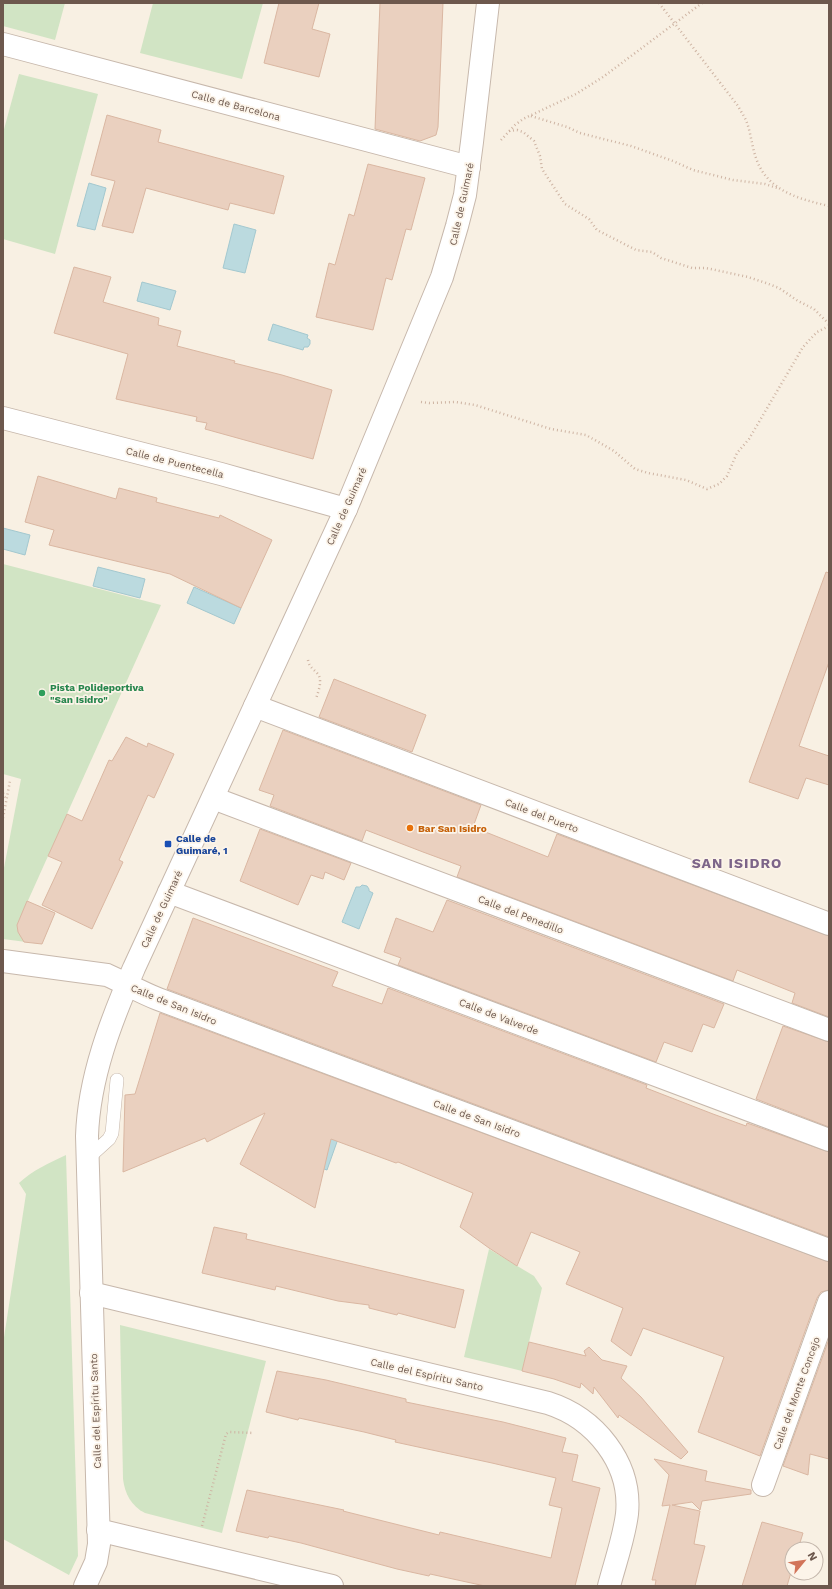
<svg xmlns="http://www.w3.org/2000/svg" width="832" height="1589" font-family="'Work Sans',sans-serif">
<rect width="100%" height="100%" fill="#f8f0e3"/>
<g fill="#d1e4c4">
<polygon points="3,3 65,3 55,40 3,26"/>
<polygon points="153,3 263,3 242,79 140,53"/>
<polygon points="19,74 98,94 55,254 3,239 3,133"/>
<polygon points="3,564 161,605 17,925 18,932 26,942 3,939 3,873 21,779 3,774"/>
<path d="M66,1155L78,1556L69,1575L3,1539V1344L26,1194L19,1183C33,1170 49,1163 66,1155Z"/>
<polygon points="489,1249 534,1276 542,1288 522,1371 464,1357"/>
<path d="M120,1325L266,1361L222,1533L145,1513C131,1506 125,1494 123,1479Z"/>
</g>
<g fill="#bbdadf" stroke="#a3c8cf">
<polygon points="89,183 106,188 95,230 77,226"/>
<polygon points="234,224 256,230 245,273 223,268"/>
<polygon points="142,282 176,291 170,310 137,301"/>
<polygon points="273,324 308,335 307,338 310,340 310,344 308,347 304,347 303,350 268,340"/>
<polygon points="3,528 30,535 25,555 3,549"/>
<polygon points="98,567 145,579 140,598 93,586"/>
<polygon points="194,587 241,608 234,624 187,603"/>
<polygon points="362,885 367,886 369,889 369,891 373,893 359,929 342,922 356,887 360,887"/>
<polygon points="322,1129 339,1136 327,1170 309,1164"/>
</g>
<g fill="#ead0bf" stroke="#dab7a2">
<polygon points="279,3 319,3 312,29 330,34 319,77 264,63"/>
<polygon points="380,3 443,3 438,127 436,135 420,141 375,129"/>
<polygon points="107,115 161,130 158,142 284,176 274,214 230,203 228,210 146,188 133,233 102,226 115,181 91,175"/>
<polygon points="368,164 425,178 411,230 406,229 392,280 386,278 373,330 316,317 329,263 335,265 349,214 354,216"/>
<polygon points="74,267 111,277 103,302 159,318 158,325 181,331 177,346 235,361 234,363 282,375 332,390 313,459 205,429 207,423 196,421 197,417 116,399 128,354 54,333"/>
<polygon points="38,476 116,499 119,488 157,498 156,502 219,518 220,515 272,540 241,608 170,574 49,545 54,530 25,522"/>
<polygon points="826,572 829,573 829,662 799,746 829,756 829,785 806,778 798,799 749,782"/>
<polygon points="334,679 426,715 412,752 319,717"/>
<polygon points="283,730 481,805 473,827 548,857 557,834 829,936 829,1017 792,1003 795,993 770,983 737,970 733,981 457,877 461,866 423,852 366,830 362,841 270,806 274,795 259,790"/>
<polygon points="126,737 147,747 148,743 174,754 154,798 148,795 119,860 123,862 92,929 42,905 62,862 48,856 67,814 82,821 109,760 112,761"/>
<polygon points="260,829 351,863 344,880 325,872 323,879 311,875 298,905 240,881"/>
<polygon points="447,900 724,1004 714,1028 703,1024 692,1052 664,1042 656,1062 398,965 401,958 384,952 396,918 433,932"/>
<polygon points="27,901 55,913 42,944 24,942 18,932 17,925"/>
<polygon points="193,918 338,972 332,986 382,1004 388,988 647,1085 646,1088 713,1114 746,1126 747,1123 829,1152 829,1237 167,989"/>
<polygon points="160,1013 829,1262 829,1290 821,1292 817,1298 760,1456 698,1432 724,1357 643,1328 631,1356 611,1341 623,1308 566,1284 580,1252 531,1232 517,1266 489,1248 460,1227 473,1193 398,1162 396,1163 331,1139 315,1208 240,1164 265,1113 207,1142 205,1138 123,1172 125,1095 135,1094"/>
<polygon points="783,1026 829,1042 829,1127 756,1099"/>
<polygon points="214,1227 247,1234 246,1239 464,1290 455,1328 398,1313 397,1315 369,1308 369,1305 338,1301 276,1286 275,1290 202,1273"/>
<polygon points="829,1339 829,1459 810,1454 808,1475 783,1466"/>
<polygon points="529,1342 586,1356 584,1351 589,1347 602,1360 627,1366 621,1378 641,1397 688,1452 681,1459 619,1415 618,1418 594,1387 593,1394 581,1383 580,1388 554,1379 522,1371"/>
<polygon points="277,1371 326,1380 406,1399 406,1402 503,1422 566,1438 562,1452 578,1455 572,1481 600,1488 575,1586 485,1586 430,1574 429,1576 397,1569 301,1543 269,1536 268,1538 236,1531 247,1490 344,1510 343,1511 439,1535 440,1532 551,1558 562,1508 549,1505 556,1478 492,1463 395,1442 396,1440 364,1432 299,1418 298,1420 266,1412"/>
<polygon points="654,1459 707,1471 705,1481 751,1490 751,1494 702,1501 700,1510 692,1502 672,1505 700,1511 694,1544 705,1546 695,1586 655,1586 656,1580 652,1580 670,1505 662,1506 669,1475"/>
<polygon points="762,1522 803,1533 798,1549 792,1549 792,1569 787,1586 742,1586"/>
</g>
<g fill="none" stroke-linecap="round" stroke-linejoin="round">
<defs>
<polyline id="lane" points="88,1158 109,1139 112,1133 117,1080"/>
<g id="street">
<polyline points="3,44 469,167"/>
<polyline points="3,418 221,474 346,509"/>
<polyline points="255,706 829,924"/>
<polyline points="213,798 829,1030"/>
<polyline points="169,892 829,1140"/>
<path d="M3,961L107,975C125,983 140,992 158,999L829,1250"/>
<path d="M91,1293L548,1403C595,1418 632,1463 627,1514C624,1538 615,1563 609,1586"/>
<polyline points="763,1485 829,1302"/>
<polyline points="98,1530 332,1586"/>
<path d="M85,1586L96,1562L99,1544L87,1136C89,1077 111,1021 134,968L346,509L442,277L457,226L465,195L472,142L488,3"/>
</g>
</defs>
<use href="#lane" stroke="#c7b8ac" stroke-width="14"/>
<use href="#street" stroke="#c7b8ac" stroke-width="24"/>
<g stroke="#ceb4a3" stroke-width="2.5" stroke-dasharray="1 3" stroke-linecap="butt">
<path d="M659,3L738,106C741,112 745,117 747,123C751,134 752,147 756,158C767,191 799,199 829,206"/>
<polyline points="531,116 567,127 580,133 631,146 673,161 693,170 733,180 765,184 777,188"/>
<polyline points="509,131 517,130 523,132 534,141 540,156 542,169 565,204 589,219 597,230 636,250 652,252 661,258 692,268 706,268 748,277 766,283 779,288 798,301 814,309 829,324"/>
<polyline points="501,140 515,125 523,119 576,94 603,77 702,3"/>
<polyline points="421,402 429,403 456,402 475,405 551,429 586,435 614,451 635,469 648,473 686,480 707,489 719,484 727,476 737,453 749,439 803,347 817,332 829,326"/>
<path d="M308,660C309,668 316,670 319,676C322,683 318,692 316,699"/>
<polyline points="3,793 6,800"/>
<polyline points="3,818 10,781"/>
<polyline points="202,1526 226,1434 229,1432 254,1433"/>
</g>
<use href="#lane" stroke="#fff" stroke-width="13"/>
<use href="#street" stroke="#fff" stroke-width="22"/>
</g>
<circle fill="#2e9e5b" stroke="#fcf4e9" stroke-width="1.5" cx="42" cy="693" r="4"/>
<circle fill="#e8710a" stroke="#fcf4e9" stroke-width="1.5" cx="410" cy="828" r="4"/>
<rect fill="#1a4fb4" stroke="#fcf4e9" stroke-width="1.5" x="164" y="840" width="8" height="8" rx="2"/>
<g text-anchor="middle" stroke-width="3.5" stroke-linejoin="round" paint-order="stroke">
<g font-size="10" fill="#6d584d" stroke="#fcf4e9">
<text transform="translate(236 105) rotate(15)" y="4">Calle de Barcelona</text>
<text transform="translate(461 204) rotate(-78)" y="4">Calle de Guimaré</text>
<text transform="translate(175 462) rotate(14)" y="4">Calle de Puentecella</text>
<text transform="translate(346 506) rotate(-66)" y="4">Calle de Guimaré</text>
<text transform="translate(542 815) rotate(21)" y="4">Calle del Puerto</text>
<text transform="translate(161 909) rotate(-65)" y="4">Calle de Guimaré</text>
<text transform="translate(521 914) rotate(21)" y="4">Calle del Penedillo</text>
<text transform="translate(174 1004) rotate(22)" y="4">Calle de San Isidro</text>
<text transform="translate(499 1016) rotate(21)" y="4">Calle de Valverde</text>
<text transform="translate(477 1118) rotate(20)" y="4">Calle de San Isidro</text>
<text transform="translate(427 1374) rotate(13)" y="4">Calle del Espíritu Santo</text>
<text transform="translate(796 1393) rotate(-70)" y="4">Calle del Monte Concejo</text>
<text transform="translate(95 1411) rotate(-92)" y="4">Calle del Espíritu Santo</text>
</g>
<g font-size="10" font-weight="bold" fill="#27864d" stroke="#fcf4e9" text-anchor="start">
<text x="50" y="691">Pista Polideportiva<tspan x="50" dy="12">"San Isidro"</tspan></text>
</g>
<g font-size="10" font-weight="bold" fill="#c56008" stroke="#fcf4e9" text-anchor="start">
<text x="418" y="832">Bar San Isidro</text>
</g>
<g font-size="10" font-weight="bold" fill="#164399" stroke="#fcf4e9" text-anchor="start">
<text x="176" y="842">Calle de<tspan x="176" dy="12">Guimaré, 1</tspan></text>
</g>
<g font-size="14" font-weight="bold" letter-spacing="1" fill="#7d6589" stroke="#fcf4e9">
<text x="737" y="868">SAN ISIDRO</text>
</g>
</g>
<rect width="832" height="1589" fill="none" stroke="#6d584d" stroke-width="8"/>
<g transform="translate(804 1561) rotate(61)"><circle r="19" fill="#fcf4e9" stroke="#c3b6ab"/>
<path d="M0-3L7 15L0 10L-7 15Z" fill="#d27459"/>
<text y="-6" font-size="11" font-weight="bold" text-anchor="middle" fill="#6d584d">N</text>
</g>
</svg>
